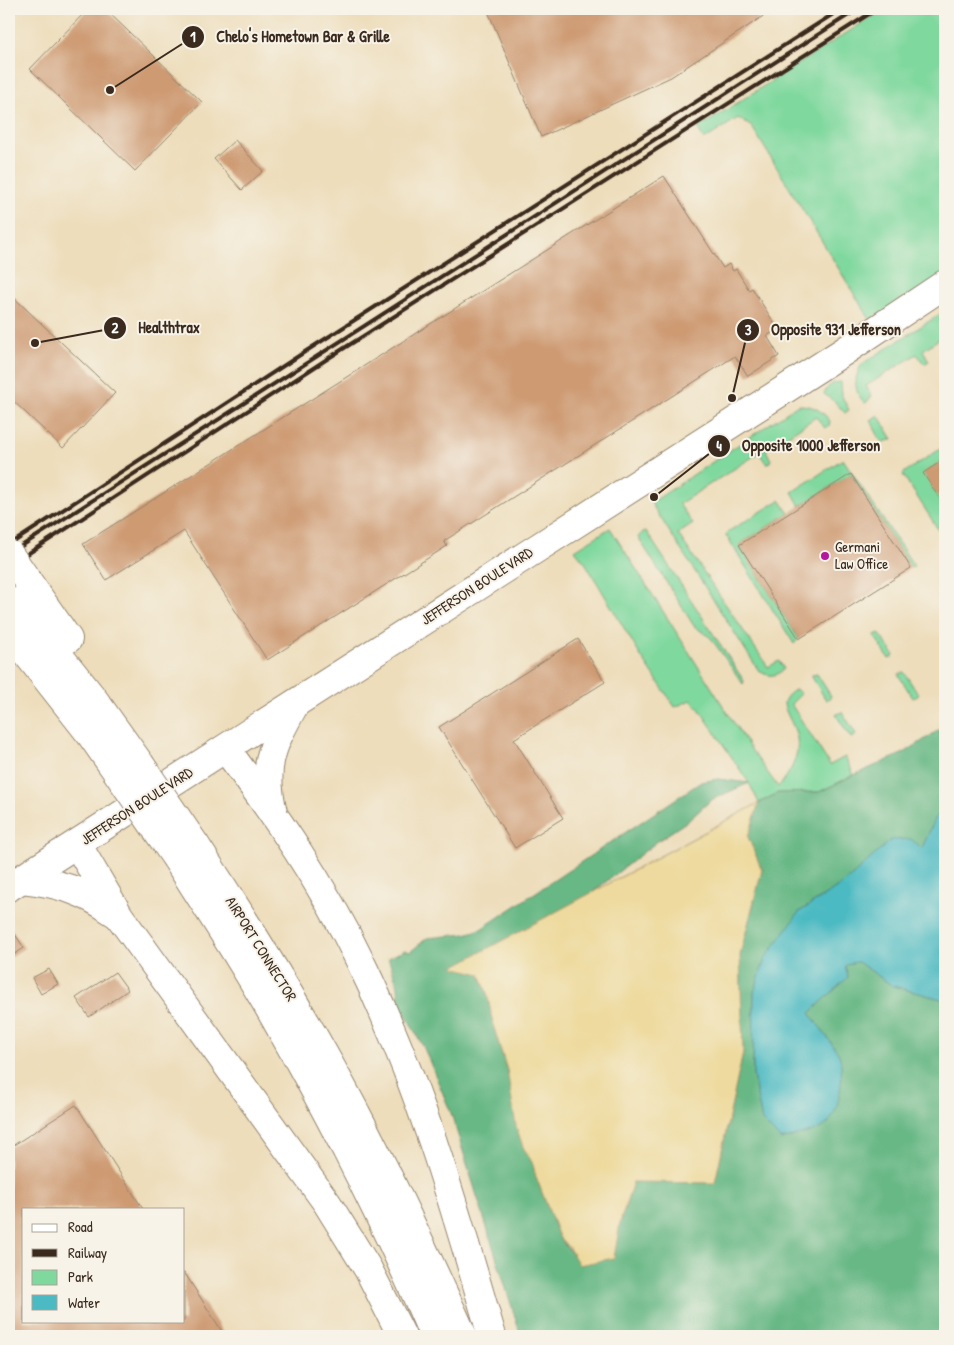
<svg xmlns="http://www.w3.org/2000/svg" width="954" height="1345" font-family="'Patrick Hand',sans-serif">
<rect width="100%" height="100%" fill="#f7f3e8"/>
<filter id="ink" filterUnits="userSpaceOnUse"><feTurbulence type="fractalNoise" baseFrequency=".02" numOctaves="2"/><feDisplacementMap in="SourceGraphic" scale="10" xChannelSelector="R" yChannelSelector="G"/><feConvolveMatrix kernelMatrix="1 2 1 2 8 2 1 2 1" color-interpolation-filters="sRGB"/></filter>
<filter id="wash" filterUnits="userSpaceOnUse"><feTurbulence type="fractalNoise" baseFrequency=".0096" numOctaves="4" result="noise"/><feDisplacementMap in="SourceGraphic" scale="20" xChannelSelector="R" yChannelSelector="G"/><feGaussianBlur stdDeviation="1.12" result="paint"/><feColorMatrix in="noise" values="0 0 0 0 0 0 0 0 0 0 0 0 0 0 0 0 0 1.4 0 .05"/><feComposite in="paint" operator="in"/></filter>
<g filter="url(#wash)">
<rect width="100%" height="100%" fill="#edddbb"/>
<g fill="#7fd89e" stroke="#5d815e">
<polygon points="884,9 945,9 945,283 875,328 752,127 738,118 704,140 698,128"/>
<path d="M945,311V335L923,350L929,361L924,364L917,354L866,386L872,396L866,403L864,402C853,391 854,377 862,364Z"/>
<path d="M841,382L842,396L849,410L845,413L833,400L824,394C826,387 833,382 841,382Z"/>
<path d="M798,405C812,405 821,409 830,421L829,426L825,428L816,417L766,450L771,460L769,463H766L759,453L679,504L693,524L678,534L768,667L779,661L784,669C775,677 769,677 759,671L651,503Z"/>
<polygon points="878,415 893,439 884,442 880,440 871,420"/>
<polygon points="945,446 945,459 924,473 945,507 945,540 903,475 905,472"/>
<polygon points="843,459 914,566 911,568 851,474 800,506 792,492"/>
<polygon points="780,500 789,513 739,545 799,639 794,644 726,535 729,531"/>
<path d="M610,528L750,748L778,787C793,771 804,747 793,726C790,719 785,711 784,704C784,697 792,692 796,689L801,694L791,704L830,765L845,757L854,775L819,792L778,793L759,803L749,783L700,710L691,700L675,707L640,655L586,564L575,550Z"/>
<polygon points="646,531 744,681 743,684 711,638 694,626 638,537 643,532"/>
<polygon points="879,633 894,655 893,657 889,659 875,637 875,635"/>
<polygon points="904,672 918,694 918,696 913,698 899,676 899,674"/>
<polygon points="817,674 831,696 830,698 826,700 812,677 812,675"/>
<polygon points="842,712 856,734 855,736 851,738 836,715 837,714"/>
</g>
<polygon fill="#67b885" stroke="#517152" points="945,726 945,809 936,817 922,848 891,841 843,884 799,912 754,992 753,1075 762,1121 841,1080 839,1056 810,1013 848,977 845,966 850,963 858,962 893,986 945,1000 945,1336 521,1336 451,1113 424,1048 399,1003 398,986 388,958 405,950 410,952 427,938 466,934 481,929 701,782 718,779 749,783 711,800 689,820 659,840 589,895 454,967 480,974 487,993 494,1028 507,1070 523,1147 533,1164 535,1174 559,1237 570,1252 613,1258 620,1223 633,1182 715,1183 743,1052 740,955 762,870 748,837 759,803 778,793 819,792 854,775 904,753"/>
<polygon fill="#eeda9e" stroke="#94825e" points="759,803 748,837 762,870 740,955 743,1052 715,1183 633,1182 620,1223 614,1258 579,1265 569,1248 559,1237 535,1174 533,1164 523,1147 516,1126 507,1070 494,1028 487,993 480,974 453,967"/>
<path fill="#4bbac2" stroke="#437270" d="M945,809V1000L893,986L858,962L850,963L845,966L848,977L810,1013C817,1024 834,1045 839,1055C845,1072 840,1113 826,1125C819,1131 791,1137 781,1140L762,1121L753,1075L754,992L765,959L799,912L843,884L891,840L911,839L922,848L936,817Z"/>
<g id="blocks">
<g fill="#cd9a72">
<polygon points="88,9 105,9 202,102 135,171 30,69"/>
<polygon points="487,9 774,9 671,77 541,137"/>
<polygon points="235,140 263,171 242,190 214,159"/>
<polygon points="664,176 723,268 729,264 733,271 736,269 749,290 752,288 778,329 767,336 779,356 748,376 735,356 444,541 447,546 267,660 184,531 106,580 83,544"/>
<polygon points="9,293 115,393 63,448 9,397"/>
<polygon points="945,459 945,507 923,473"/>
<polygon points="851,474 911,568 799,639 739,545"/>
<polygon points="578,639 605,682 514,739 563,818 515,848 439,727"/>
<polygon points="9,925 24,948 9,958"/>
<polygon points="49,969 58,984 41,994 32,978"/>
<polygon points="115,972 128,990 89,1017 76,998"/>
<polygon points="76,1105 143,1209 24,1209 24,1321 184,1321 184,1272 225,1336 9,1336 9,1148"/>
</g>
</g>
</g>
<g filter="url(#ink)">
<use href="#blocks" fill-opacity="0" stroke="#94846c" stroke-width="1"/>
<g fill="none" stroke-linecap="round" stroke-linejoin="round">
<defs>
<polyline id="major" points="9,887 843,352 945,284"/>
<g id="highway">
<polyline points="27,580 68,639"/>
<polyline points="9,593 92,697 140,764"/>
<polyline points="9,631 91,735 119,775"/>
<path d="M226,749C275,815 323,884 359,959C418,1079 455,1208 492,1336"/>
<path d="M273,812C261,765 273,744 295,704"/>
<polyline points="77,844 120,917 327,1203 368,1269 402,1336"/>
<path d="M196,846C248,925 297,1004 342,1087C386,1168 425,1252 463,1336"/>
<path d="M176,858C210,912 246,966 277,1022C335,1124 388,1228 434,1336"/>
<path d="M22,879C59,883 85,891 115,913"/>
</g>
</defs>
<use href="#major" stroke="#94846c" stroke-width="30"/>
<use href="#highway" stroke="#94846c" stroke-width="30"/>
<use href="#major" stroke="#fff" stroke-width="28"/>
<use href="#highway" stroke="#fff" stroke-width="28"/>
<g stroke="#3b2a1e" stroke-width="4">
<polyline points="9,545 300,355 841,9"/>
<polyline points="9,554 858,9"/>
<polyline points="9,566 324,361 877,9"/>
</g>
<defs>
<g id="highway-bridge">
<polyline points="9,554 27,580"/>
<polyline points="140,764 196,846"/>
<polyline points="119,775 176,858"/>
</g>
</defs>
<use href="#highway-bridge" stroke="#94846c" stroke-width="30" stroke-linecap="butt"/>
<use href="#highway-bridge" stroke="#fff" stroke-width="28"/>
</g>
</g>
<circle fill="#b5179e" stroke="#f7f3e8" stroke-width="2" cx="825" cy="556" r="5"/>
<g text-anchor="middle" stroke-width="4" stroke-linejoin="round" paint-order="stroke">
<g font-size="15" fill="#3b2a1e" stroke="#f7f3e8" text-anchor="start">
<text x="835" y="552">Germani<tspan x="835" dy="17">Law Office</tspan></text>
</g>
<g font-size="15" fill="#3b2a1e" stroke="#f7f3e8">
<text transform="translate(477 586) rotate(-33)" y="5">JEFFERSON BOULEVARD</text>
<text transform="translate(137 806) rotate(-33)" y="5">JEFFERSON BOULEVARD</text>
<text transform="translate(261 949) rotate(58)" y="5">AIRPORT CONNECTOR</text>
</g>
</g>
<path fill="none" stroke="#3b2a1e" stroke-width="2" d="M110 90L193 37M35 343L115 328M732 398L748 330M654 497L719 446"/>
<g fill="#3b2a1e" stroke="#f7f3e8" stroke-width="2">
<circle cx="110" cy="90" r="5"/>
<circle cx="35" cy="343" r="5"/>
<circle cx="732" cy="398" r="5"/>
<circle cx="654" cy="497" r="5"/>
<circle cx="193" cy="37" r="12"/>
<circle cx="115" cy="328" r="12"/>
<circle cx="748" cy="330" r="12"/>
<circle cx="719" cy="446" r="12"/>
</g>
<g font-size="15" text-anchor="middle" font-weight="bold" fill="#fff">
<text x="193" y="42">1</text>
<text x="115" y="333">2</text>
<text x="748" y="335">3</text>
<text x="719" y="451">4</text>
</g>
<g font-size="16" text-anchor="middle" font-weight="bold" fill="#3b2a1e" stroke="#f7f3e8" stroke-width="4" stroke-linejoin="round" paint-order="stroke">
<text x="303" y="42">Chelo's Hometown Bar &amp; Grille</text>
<text x="169" y="333">Healthtrax</text>
<text x="836" y="335">Opposite 931 Jefferson</text>
<text x="811" y="451">Opposite 1000 Jefferson</text>
</g>
<rect width="954" height="1345" fill="none" stroke="#f7f3e8" stroke-width="30"/>
<rect x="22" y="1208" width="162" height="115" fill="#f7f3e8" stroke="#aca397"/>
<rect x="32" y="1224" width="25" height="8" fill="#ffffff" stroke="#aca397"/>
<text x="68" y="1232" font-size="15" fill="#3b2a1e">Road</text>
<rect x="32" y="1249" width="25" height="8" fill="#3b2a1e" stroke="#aca397"/>
<text x="68" y="1258" font-size="15" fill="#3b2a1e">Railway</text>
<rect x="32" y="1270" width="25" height="15" fill="#7fd89e" stroke="#aca397"/>
<text x="68" y="1282" font-size="15" fill="#3b2a1e">Park</text>
<rect x="32" y="1295" width="25" height="15" fill="#4bbac2" stroke="#aca397"/>
<text x="68" y="1308" font-size="15" fill="#3b2a1e">Water</text>
</svg>
